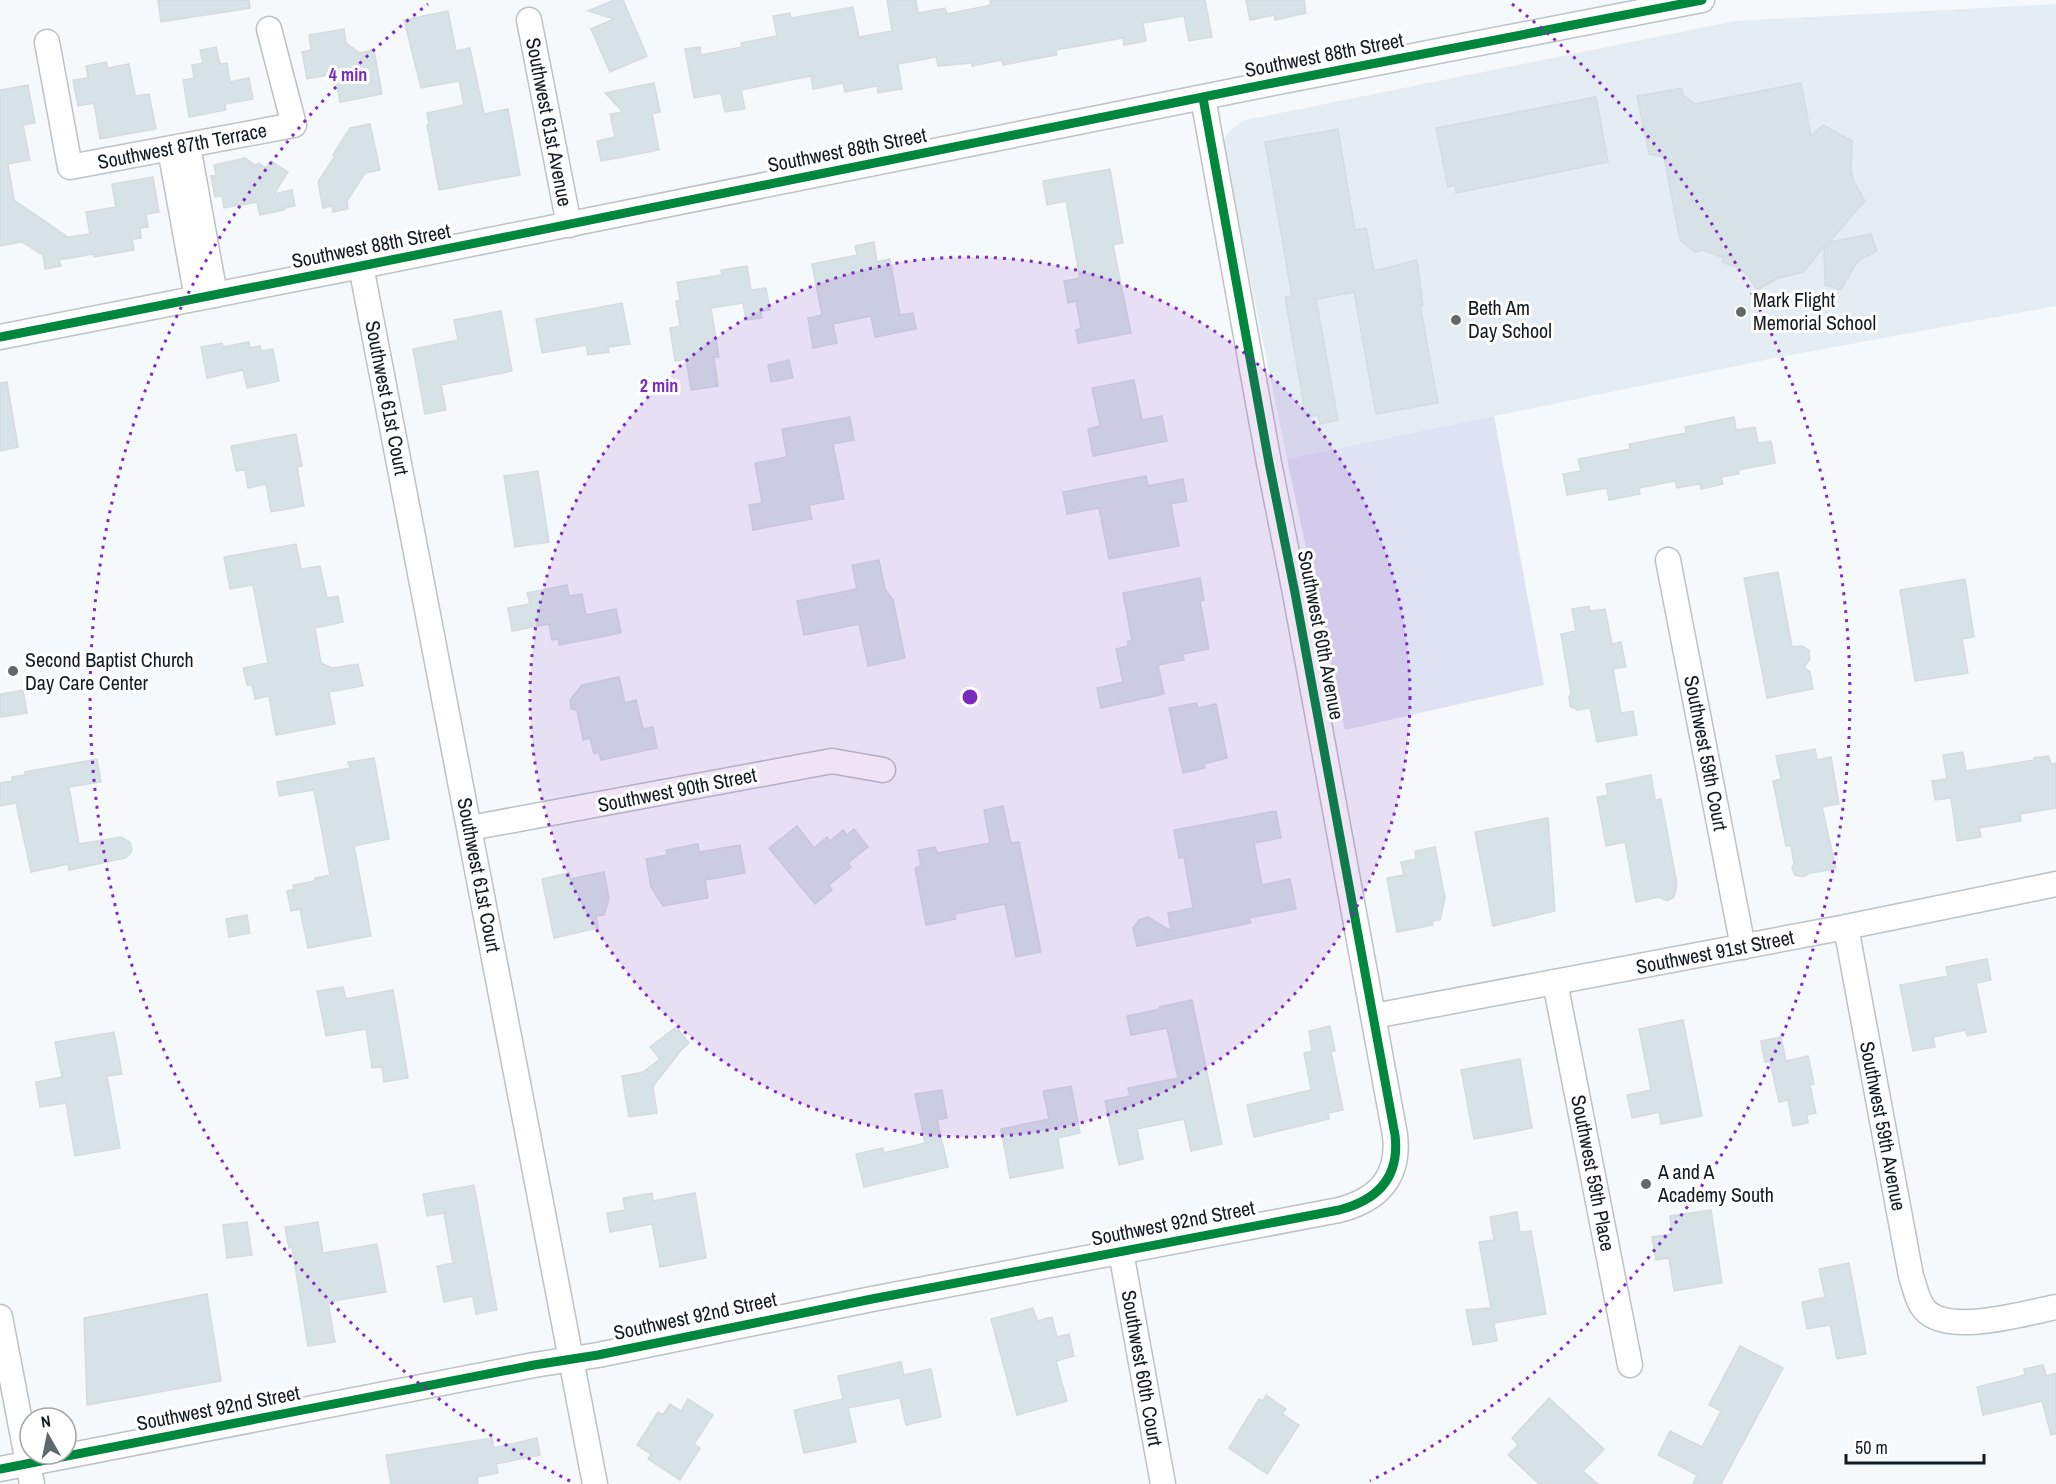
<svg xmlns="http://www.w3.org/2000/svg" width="2056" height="1484" font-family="'Archivo Narrow',sans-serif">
<rect width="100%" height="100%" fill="#f6f9fb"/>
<polygon fill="#e4edf3" points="2056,4 2056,306 1775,358 1287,459 1223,145 1227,133 1245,120 1735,21"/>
<polygon fill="#dfe2f2" points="1494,416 1544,685 1345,730 1287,459"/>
<g fill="#d6e2e6" stroke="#d4dce0" stroke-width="1.5">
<polygon points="158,0 249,0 250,8 161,22"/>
<polygon points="614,0 623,0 647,56 610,72 591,29 614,19 588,11"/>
<polygon points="887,0 916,0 918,13 945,8 947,14 991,5 990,0 1205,0 1212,37 1189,41 1184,16 1143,23 1146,41 1124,45 1123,38 1056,50 1057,55 1003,65 1002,60 972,66 972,63 938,66 936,57 898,64 902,89 878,93 877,86 845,92 843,83 813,89 811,76 741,90 745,109 725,112 721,93 694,98 685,49 700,47 701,55 742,47 741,43 777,36 773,16 790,13 791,18 853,7 859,37 892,31"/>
<polygon points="1246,0 1304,0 1306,13 1275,20 1274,15 1250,20"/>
<polygon points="448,11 456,51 470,48 484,114 508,109 520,175 439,190 427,125 429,124 427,113 464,105 459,81 421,88 404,20"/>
<polygon points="344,29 346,43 360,53 374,50 382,94 340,102 335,74 307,79 302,52 311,50 309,35"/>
<polygon points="216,47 220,64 227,63 230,82 249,78 253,99 225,104 226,110 189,117 183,80 194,78 192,65 203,63 200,50"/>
<polygon points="106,62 108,68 129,64 135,96 149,94 156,129 100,139 94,103 78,106 73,80 88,78 86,66"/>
<polygon points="654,83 660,112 652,114 659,150 601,161 597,141 615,137 610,114 623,112 605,93"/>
<polygon points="1801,83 1811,136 1823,125 1852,141 1851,169 1853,180 1865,201 1829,242 1871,234 1877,251 1861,259 1855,265 1841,290 1825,285 1824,247 1803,272 1778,278 1757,290 1749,277 1741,269 1722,262 1724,258 1703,250 1695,252 1680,240 1664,157 1649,154 1637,96 1682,88 1683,95 1695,104"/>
<polygon points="28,85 35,123 23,125 30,160 8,164 14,200 68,237 90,234 86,212 116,207 112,184 153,177 159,212 146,214 148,227 140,228 141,238 132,239 134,250 94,257 93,254 59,260 61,266 45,269 43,255 22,242 0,246 0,90"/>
<polygon points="1596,97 1608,162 1456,193 1455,185 1448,187 1436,128"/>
<polygon points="370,124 380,170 365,173 347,201 348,209 333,212 332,206 323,208 318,182 335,156 333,155 350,128"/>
<polygon points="1338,129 1355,230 1366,228 1374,271 1417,260 1423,305 1420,305 1438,403 1376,414 1354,292 1316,299 1338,420 1320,424 1318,415 1306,417 1285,297 1292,296 1265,142"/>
<polygon points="245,158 256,166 258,163 266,168 271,161 288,172 274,194 292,190 295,206 284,208 284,210 260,215 257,202 224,208 222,196 215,197 211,176 216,176 214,165"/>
<polygon points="1110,169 1123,243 1113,245 1131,333 1078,343 1076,330 1081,328 1076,301 1068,303 1064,281 1080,278 1066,201 1047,205 1043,181"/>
<polygon points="874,242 877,262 890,259 900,315 913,313 916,329 875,337 871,316 833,324 837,343 813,348 808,318 822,315 812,264 857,255 855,246"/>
<polygon points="747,266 751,290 766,288 770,310 761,311 762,318 746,320 743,303 711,308 719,357 714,357 718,386 691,390 686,359 675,361 670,328 680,326 676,301 680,300 677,282 722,275 721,270"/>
<polygon points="622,303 630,344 608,347 609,352 588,355 586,345 542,353 536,319"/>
<polygon points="501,311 512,371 441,385 446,410 425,414 413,349 458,340 454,320"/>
<polygon points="249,342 250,348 260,346 261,351 273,349 279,381 247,388 243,370 207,378 201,347 222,343 223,347"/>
<polygon points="789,360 793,378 771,382 768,365"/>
<polygon points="1134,380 1142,420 1162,416 1167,441 1093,456 1088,429 1100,426 1092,388"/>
<polygon points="7,382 18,447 0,451 0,383"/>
<polygon points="850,417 854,440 833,444 844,499 809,505 812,519 753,530 749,505 762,503 755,463 787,457 782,429"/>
<polygon points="1734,417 1736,430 1755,427 1758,443 1771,441 1775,463 1738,470 1739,474 1721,477 1723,484 1701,489 1700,484 1677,488 1675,481 1639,488 1640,494 1609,500 1607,488 1567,495 1563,474 1581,471 1578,459 1630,449 1629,444 1686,433 1685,427"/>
<polygon points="296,434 302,466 297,467 304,506 271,512 266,484 248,488 245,470 236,471 231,446"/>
<polygon points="538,471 549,542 515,547 504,476"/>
<polygon points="1146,476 1148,486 1183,479 1187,501 1171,504 1179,546 1109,559 1099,508 1067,514 1063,492"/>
<polygon points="296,544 301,569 320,566 327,598 338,596 343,622 315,628 321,663 332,668 358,664 363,686 329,692 335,724 276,735 269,696 255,699 252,685 247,685 243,668 268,663 253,585 230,589 224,557"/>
<polygon points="879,560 885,589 893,600 905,658 868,666 859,624 804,635 797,601 857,589 852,565"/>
<polygon points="1778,572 1792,647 1802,646 1809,650 1810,659 1804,667 1810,672 1813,689 1767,698 1744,578"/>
<polygon points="1200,578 1204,600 1200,601 1209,649 1183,654 1184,660 1158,665 1164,694 1101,708 1097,688 1123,682 1116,649 1128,646 1128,641 1132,641 1123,593"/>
<polygon points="1965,579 1974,637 1962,639 1968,673 1915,681 1900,590"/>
<polygon points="567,585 569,596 582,594 586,615 616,609 621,633 559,645 558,639 552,640 549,624 512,631 508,608 530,604 527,593"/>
<polygon points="1589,606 1590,611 1605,609 1612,644 1621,642 1626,667 1613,669 1621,713 1633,711 1637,735 1597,742 1590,708 1577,710 1570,706 1569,697 1571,693 1561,634 1576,631 1572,609"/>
<polygon points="619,677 625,703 636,700 643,729 653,727 657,748 601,760 599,752 594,754 590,738 583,740 577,710 571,709 570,700 582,685"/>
<polygon points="23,690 27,713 0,717 0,694"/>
<polygon points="1196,703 1198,708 1216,704 1227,758 1204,764 1205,768 1183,773 1169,708"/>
<polygon points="1815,749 1817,760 1831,757 1839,804 1822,807 1836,869 1810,873 1803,877 1795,875 1792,869 1794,863 1791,846 1786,846 1773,781 1781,779 1776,756"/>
<polygon points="1963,752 1966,771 2034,760 2034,758 2049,756 2051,764 2056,763 2056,808 2020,814 2021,821 1979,828 1981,837 1957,841 1951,798 1935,800 1932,781 1947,779 1943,755"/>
<polygon points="374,758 389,839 354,846 371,936 308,948 300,909 291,911 287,891 294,890 293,885 315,881 315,878 330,875 314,790 279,796 277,782 350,768 348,762"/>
<polygon points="97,759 101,782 69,787 79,844 121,837 130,842 132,850 130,854 125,858 69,870 68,864 31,872 16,803 0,806 0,783 12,781 12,777 25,775 25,772"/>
<polygon points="1651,775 1655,800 1661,799 1677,884 1674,897 1667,901 1659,897 1636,902 1625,842 1606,846 1597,797 1608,795 1606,784"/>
<polygon points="1003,806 1011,843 1019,842 1041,952 1016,957 1005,904 955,914 956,919 926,925 915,868 921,866 918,850 935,847 937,853 990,843 984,810"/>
<polygon points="1276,811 1281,838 1254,843 1262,885 1290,879 1296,909 1249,918 1251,923 1137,946 1133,928 1139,920 1148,917 1171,931 1168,913 1193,908 1184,857 1179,858 1174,830"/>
<polygon points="1548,818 1555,911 1493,926 1475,832"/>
<polygon points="797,826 814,848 827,837 830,841 843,830 847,835 854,829 868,847 848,863 851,867 829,885 832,890 815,904 769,848"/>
<polygon points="698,844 699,852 740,845 745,873 705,880 708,898 663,906 651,887 646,859 667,855 666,850"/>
<polygon points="1435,847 1445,898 1440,920 1432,921 1433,925 1397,932 1387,878 1404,875 1401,862 1416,859 1415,851"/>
<polygon points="604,872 609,898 604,915 596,916 598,928 554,938 542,879 569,873 570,879"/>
<polygon points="247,915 250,933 229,937 226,919"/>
<polygon points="1987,959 1991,980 1976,983 1986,1032 1967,1036 1965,1030 1933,1037 1935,1047 1913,1051 1900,985 1948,976 1946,967"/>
<polygon points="343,987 346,999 393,990 408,1078 384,1082 382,1067 372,1068 366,1029 326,1036 317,991"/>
<polygon points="1192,1000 1222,1144 1191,1151 1184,1119 1137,1129 1143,1159 1119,1165 1105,1101 1130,1096 1128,1088 1178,1078 1167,1028 1131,1035 1127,1016 1160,1009 1159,1007"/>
<polygon points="1683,1020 1702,1116 1661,1124 1659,1112 1632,1118 1627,1095 1651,1090 1639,1029"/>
<polygon points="1330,1026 1335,1051 1331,1051 1343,1110 1328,1113 1329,1119 1254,1137 1247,1105 1311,1090 1304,1053 1312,1051 1309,1031"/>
<polygon points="676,1027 689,1043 682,1049 653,1086 657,1113 629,1117 622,1076 643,1072 660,1059 650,1047"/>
<polygon points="114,1032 122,1074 107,1076 120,1148 75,1156 66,1103 40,1107 36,1082 62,1077 55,1042"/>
<polygon points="1781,1037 1786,1061 1808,1056 1814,1084 1810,1085 1816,1113 1807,1115 1808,1123 1793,1126 1788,1100 1779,1102 1770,1061 1765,1062 1761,1041"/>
<polygon points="1520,1059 1532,1128 1474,1139 1461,1070"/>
<polygon points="1071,1086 1080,1133 1058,1138 1063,1168 1010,1178 1001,1129 1049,1119 1043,1091"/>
<polygon points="942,1090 947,1118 937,1120 948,1167 864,1187 856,1154 883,1148 884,1153 925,1143 915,1094"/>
<polygon points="474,1185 497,1310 476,1314 473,1296 444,1302 437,1266 453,1263 444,1213 427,1216 423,1194"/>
<polygon points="652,1193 653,1201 695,1193 706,1258 660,1267 652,1224 610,1232 607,1213 625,1210 623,1198"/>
<polygon points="1711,1210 1722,1283 1674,1291 1669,1258 1656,1260 1652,1237 1672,1234 1670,1216"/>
<polygon points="1517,1212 1520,1232 1531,1231 1546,1314 1494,1323 1497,1341 1473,1345 1466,1310 1491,1308 1479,1242 1494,1240 1490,1217"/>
<polygon points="247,1222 252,1255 227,1258 223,1225"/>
<polygon points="318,1222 323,1253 377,1244 386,1292 328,1302 335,1342 308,1346 292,1247 289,1248 285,1227"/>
<polygon points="1849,1263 1866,1354 1837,1359 1830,1325 1807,1329 1802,1302 1825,1297 1819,1269"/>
<polygon points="207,1294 221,1381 87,1405 84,1318"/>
<polygon points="1033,1308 1037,1321 1052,1317 1057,1337 1069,1334 1074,1356 1056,1361 1067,1401 1017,1415 991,1319"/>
<polygon points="1740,1346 1783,1368 1721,1484 1693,1484 1697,1475 1658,1455 1670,1431 1702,1447 1721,1411 1709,1405"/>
<polygon points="901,1362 904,1375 931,1369 941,1417 906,1425 900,1398 848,1408 856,1442 804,1453 794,1410 843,1399 838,1376"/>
<polygon points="2043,1365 2046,1376 2056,1373 2056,1434 2051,1435 2042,1401 1983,1415 1977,1387 2025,1375 2024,1369"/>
<polygon points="1266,1395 1286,1409 1282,1414 1299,1425 1267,1474 1229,1448 1259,1399 1263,1401"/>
<polygon points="1549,1398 1604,1449 1583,1471 1598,1484 1539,1484 1508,1455 1518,1445 1512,1438"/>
<polygon points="688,1399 713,1415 694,1444 700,1448 680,1480 648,1459 651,1454 637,1445 658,1412 663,1415 670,1404 681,1411"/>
<polygon points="492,1438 494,1448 537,1438 540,1455 496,1464 498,1473 477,1477 478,1484 391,1484 386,1455"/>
</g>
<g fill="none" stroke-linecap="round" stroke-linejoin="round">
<defs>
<g id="minor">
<polyline points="529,20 569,225"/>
<polyline points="47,42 70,167 294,125 269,29"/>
<polyline points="188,146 215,295"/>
<polyline points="170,149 197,298"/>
<polyline points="361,266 595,1484"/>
<polyline points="0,337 361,266 1273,83 1702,0"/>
<polyline points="1668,560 1743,947"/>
<polyline points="470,828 832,761 883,770"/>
<path d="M1846,927L1911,1276C1915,1287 1917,1301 1925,1310C1949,1336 2025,1313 2056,1307"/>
<polyline points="1555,982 1630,1365"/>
<polyline points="1374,1016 1846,927 2056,884"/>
<polyline points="1121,1252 1163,1484"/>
<polyline points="0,1317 32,1484"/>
<path d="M0,1469L534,1365L598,1355L872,1299L1339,1210C1378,1200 1400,1177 1395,1135L1295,593L1269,463L1203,98"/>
</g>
</defs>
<use href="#minor" stroke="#bcc2c6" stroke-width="27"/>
<use href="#minor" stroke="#fefefe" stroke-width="24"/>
<defs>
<g id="cycleway">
<polyline points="0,337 361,266 1273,83 1702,0"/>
<path d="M0,1469L534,1365L598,1355L872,1299L1339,1210C1378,1200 1400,1177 1395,1135L1295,593L1269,463L1203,98"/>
</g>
</defs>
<use href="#cycleway" stroke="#fff" stroke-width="13"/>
<use href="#cycleway" stroke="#00873e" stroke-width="9"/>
</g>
<circle cx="970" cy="697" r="440" fill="#7b2cbf" fill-opacity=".12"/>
<g fill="none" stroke="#7b2cbf" stroke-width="3" stroke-dasharray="3 6">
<circle cx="970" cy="697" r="440"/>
<path d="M570 1481A880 880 0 0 1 428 4M1512 4A880 880 0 0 1 1370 1481"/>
</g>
<g fill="#61696d" stroke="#fff" stroke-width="2">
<circle cx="1741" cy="312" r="6"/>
<circle cx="1456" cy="320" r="6"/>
<circle cx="13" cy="671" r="6"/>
<circle cx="1646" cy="1184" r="6"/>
</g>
<g text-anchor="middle" stroke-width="6" stroke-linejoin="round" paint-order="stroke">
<g font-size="20" fill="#111b21" stroke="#fff">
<text transform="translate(1324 55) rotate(-11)" y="7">Southwest 88th Street</text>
<text transform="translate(549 122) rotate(79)" y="7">Southwest 61st Avenue</text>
<text transform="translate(182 146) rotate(-11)" y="7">Southwest 87th Terrace</text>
<text transform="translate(847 150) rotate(-11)" y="7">Southwest 88th Street</text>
<text transform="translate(371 246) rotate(-11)" y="7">Southwest 88th Street</text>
<text transform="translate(387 398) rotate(79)" y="7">Southwest 61st Court</text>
<text transform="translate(1321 635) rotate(79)" y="7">Southwest 60th Avenue</text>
<text transform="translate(1706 753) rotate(79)" y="7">Southwest 59th Court</text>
<text transform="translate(677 790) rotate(-11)" y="7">Southwest 90th Street</text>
<text transform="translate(479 875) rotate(79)" y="7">Southwest 61st Court</text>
<text transform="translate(1715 952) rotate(-11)" y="7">Southwest 91st Street</text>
<text transform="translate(1883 1126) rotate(79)" y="7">Southwest 59th Avenue</text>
<text transform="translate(1593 1173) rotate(79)" y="7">Southwest 59th Place</text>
<text transform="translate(1173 1223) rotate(-11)" y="7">Southwest 92nd Street</text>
<text transform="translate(695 1316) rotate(-12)" y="7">Southwest 92nd Street</text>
<text transform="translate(1142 1368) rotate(80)" y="7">Southwest 60th Court</text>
<text transform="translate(218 1408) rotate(-11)" y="7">Southwest 92nd Street</text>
</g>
<g font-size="20" fill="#111b21" stroke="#fff" text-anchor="start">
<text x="1753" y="307">Mark Flight<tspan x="1753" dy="23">Memorial School</tspan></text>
<text x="1468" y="315">Beth Am<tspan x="1468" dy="23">Day School</tspan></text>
<text x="25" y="667">Second Baptist Church<tspan x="25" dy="23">Day Care Center</tspan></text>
<text x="1658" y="1179">A and A<tspan x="1658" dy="23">Academy South</tspan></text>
</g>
</g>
<circle cx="970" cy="697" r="9" fill="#7b2cbf" stroke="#fff" stroke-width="3"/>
<g font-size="18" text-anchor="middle" font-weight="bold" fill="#7b2cbf" stroke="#fff" stroke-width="6" stroke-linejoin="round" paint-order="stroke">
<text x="348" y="81">4 min</text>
<text x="659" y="392">2 min</text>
</g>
<g transform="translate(48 1436) rotate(351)"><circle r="28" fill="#ffffff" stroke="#a0a4a6" stroke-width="1.5"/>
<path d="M0-4.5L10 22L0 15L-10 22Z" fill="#61696d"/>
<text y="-9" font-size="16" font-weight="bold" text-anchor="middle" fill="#111b21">N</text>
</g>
<path d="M1846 1454v9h138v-9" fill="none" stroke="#111b21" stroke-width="3"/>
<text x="1855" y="1454" font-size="18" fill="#111b21" stroke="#ffffff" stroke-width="4.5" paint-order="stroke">50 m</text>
</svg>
